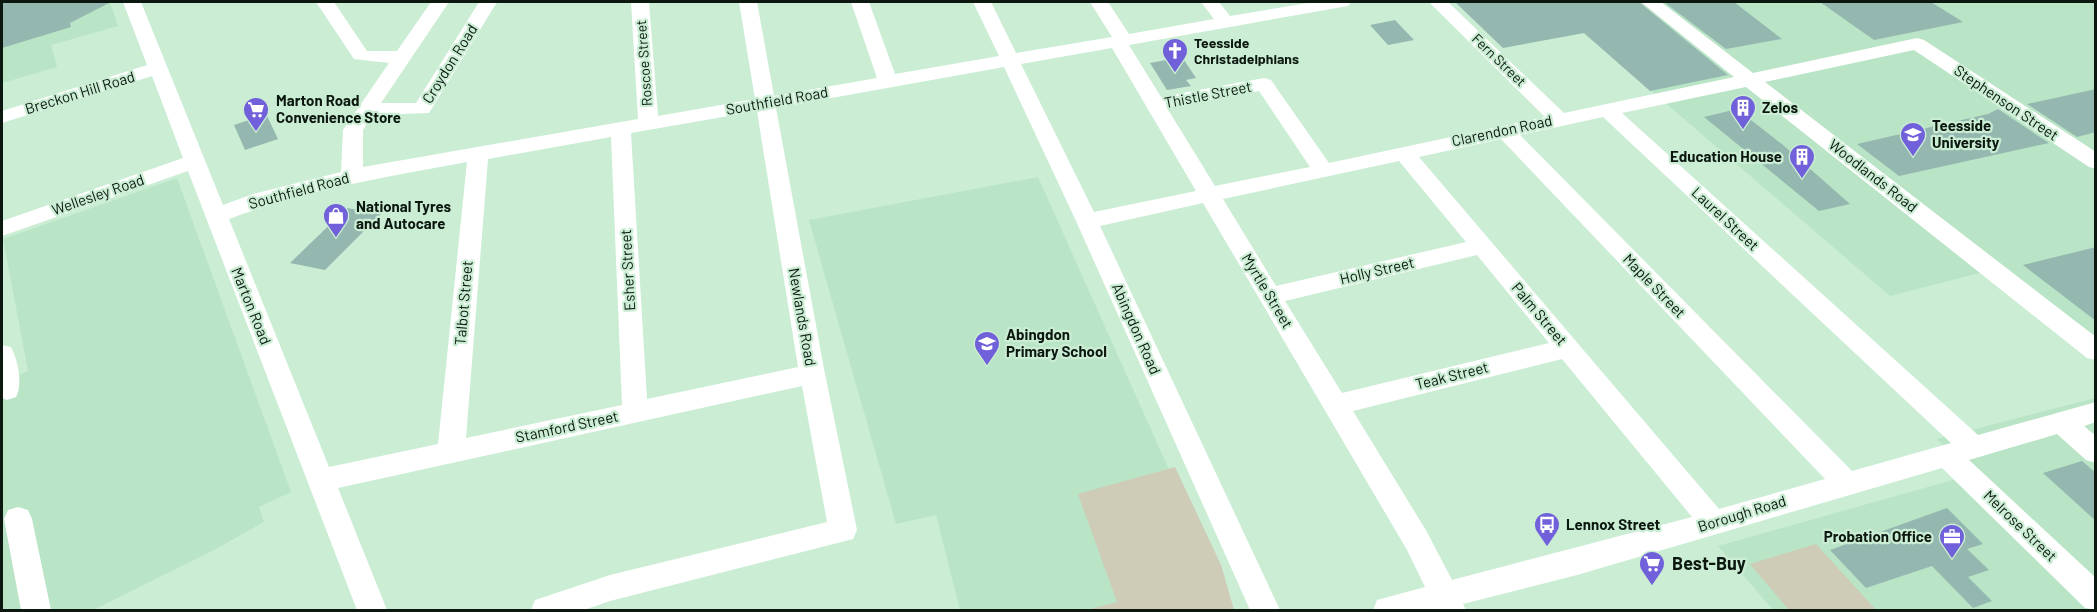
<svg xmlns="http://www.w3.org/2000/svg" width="2097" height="612" font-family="Barlow,sans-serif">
<rect width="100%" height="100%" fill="#caedd4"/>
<g fill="#bae4c6">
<polygon points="2,2 110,2 118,26 51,45 57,67 2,83"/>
<polygon points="1456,2 2095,2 2095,343 1999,268 1890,296 1584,33 1503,48"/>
<polygon points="1038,177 1230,606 1216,610 960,610 936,515 896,524 809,220"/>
<polygon points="177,178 291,492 259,507 264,522 214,550 93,610 2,610 2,382 28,371 3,239"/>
<polygon points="2095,398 2095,610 1773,610 1718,546 1974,474 1937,439"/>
</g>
<g fill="#cecbb7">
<polygon points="1175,467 1221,565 1234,610 1087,610 1117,602 1078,494"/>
<polygon points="1816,544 1876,610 1789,610 1750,564"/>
</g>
<g fill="#94b8b0">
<polygon points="2,2 111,2 70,23 71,27 2,48"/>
<polygon points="1455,2 1639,2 1728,75 1650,91 1584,33 1503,48"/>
<polygon points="1664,2 1734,2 1782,39 1726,49"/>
<polygon points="1820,2 1931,2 1963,22 1874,40"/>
<polygon points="1395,20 1414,40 1388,45 1370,25"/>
<polygon points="1182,57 1196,78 1186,80 1191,86 1167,90 1150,63"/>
<polygon points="2096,89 2096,132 2077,137 2027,104"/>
<polygon points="1737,109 1783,145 1850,204 1819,211 1704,117"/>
<polygon points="1998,109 2049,143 1899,176 1857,144 1988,114"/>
<polygon points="266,114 278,139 245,150 234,125"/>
<polygon points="347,208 381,214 325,270 290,263"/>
<polygon points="2096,247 2096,321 2023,265"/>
<polygon points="2082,461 2096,473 2096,521 2043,473"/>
<polygon points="1947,508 1983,544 1967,549 1989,570 1968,577 1992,601 1973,608 1932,566 1866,588 1830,550"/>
</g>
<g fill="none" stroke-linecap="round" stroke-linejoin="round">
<g fill="#fff" fill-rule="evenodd">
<path d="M123,2H141L223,205L253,194L341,172L343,130L389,63L354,59L316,2H334L367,51H397L431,2H449L381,103H416L479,2H497L429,113L373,115L363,130V167L638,119L631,2H649L658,116L755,99L739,2H757L774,96L877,78L851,2H869L895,74L999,56L973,2H991L1016,53L1112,37L1090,2H1108L1129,34L1214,19L1201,2H1219L1230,16L1314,2H1351L1348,6L1342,7L1129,45L1161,97L1264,78L1271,80L1329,163L1545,117L1429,2H1448L1564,113L1734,77L1641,2H1661L1753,73L1917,38L1924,40L2096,152V169L2089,167L1914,50L1765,82L2096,337V360L2087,358L1746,87L1622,113L1978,435L2096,402V422L2084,426L2096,436V463L2086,460L2057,434L1969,460L2096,578V610L2085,608L1942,468L1577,575L1463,604L1466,610H1373L1377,600L1425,587L1407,550L1203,203L1100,226L1280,610H1250L1076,221L1004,67L776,108L825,374L857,530L853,539L610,601L584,610H531L535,600L610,575L827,522L802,386L338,488L387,610H357L188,171L2,236V221L183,158L152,76L2,123V111L147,65ZM1112,48L1196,191L1094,212L1021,64ZM1259,91L1310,167L1215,186L1167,108ZM757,111L798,367L647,399L631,133ZM1603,117L1951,443L1852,471L1520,135ZM611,137L622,405L466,438L488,159ZM1501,139L1825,479L1719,509L1419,157ZM1399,161L1466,242L1276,286L1223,199ZM467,162L438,444L329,467L229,219C306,190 386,177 467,162ZM1477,255L1549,343L1342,393L1285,301ZM1562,359L1692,517L1452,580L1427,532L1353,411Z"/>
<path d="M2,345L11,347C18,360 23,385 16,397L7,400L2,398Z"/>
<polygon points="18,507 28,510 32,519 51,610 21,610 4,519 8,510"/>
</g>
</g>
<defs>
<symbol id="church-pin" viewBox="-11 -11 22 30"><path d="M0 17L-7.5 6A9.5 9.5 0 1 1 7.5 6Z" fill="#7060da" stroke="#caedd4"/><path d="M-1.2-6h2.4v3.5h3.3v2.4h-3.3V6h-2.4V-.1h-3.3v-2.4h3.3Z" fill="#fff"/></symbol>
<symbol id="building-pin" viewBox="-11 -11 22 30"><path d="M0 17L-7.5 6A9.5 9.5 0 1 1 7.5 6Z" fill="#7060da" stroke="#caedd4"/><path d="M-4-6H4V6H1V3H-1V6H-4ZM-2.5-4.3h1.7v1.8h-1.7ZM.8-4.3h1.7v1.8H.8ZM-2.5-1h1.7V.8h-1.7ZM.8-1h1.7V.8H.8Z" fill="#fff"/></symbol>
<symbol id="supermarket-pin" viewBox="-11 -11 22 30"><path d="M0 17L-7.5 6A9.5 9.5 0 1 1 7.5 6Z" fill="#7060da" stroke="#caedd4"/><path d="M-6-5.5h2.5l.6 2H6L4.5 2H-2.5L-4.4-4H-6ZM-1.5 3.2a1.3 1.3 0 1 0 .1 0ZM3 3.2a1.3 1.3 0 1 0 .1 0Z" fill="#fff"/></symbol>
<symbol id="university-pin" viewBox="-11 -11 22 30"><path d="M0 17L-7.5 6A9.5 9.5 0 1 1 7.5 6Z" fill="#7060da" stroke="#caedd4"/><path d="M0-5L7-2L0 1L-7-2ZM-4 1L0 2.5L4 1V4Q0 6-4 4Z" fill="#fff"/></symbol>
<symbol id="shop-pin" viewBox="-11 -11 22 30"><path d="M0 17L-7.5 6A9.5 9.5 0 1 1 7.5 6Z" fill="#7060da" stroke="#caedd4"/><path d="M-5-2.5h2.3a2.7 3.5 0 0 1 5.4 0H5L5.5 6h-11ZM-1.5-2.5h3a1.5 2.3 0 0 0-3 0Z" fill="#fff"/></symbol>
<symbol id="school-pin" viewBox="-11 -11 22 30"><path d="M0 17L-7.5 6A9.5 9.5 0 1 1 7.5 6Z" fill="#7060da" stroke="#caedd4"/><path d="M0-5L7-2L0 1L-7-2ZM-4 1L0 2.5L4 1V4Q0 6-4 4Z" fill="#fff"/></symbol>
<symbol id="bus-pin" viewBox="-11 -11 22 30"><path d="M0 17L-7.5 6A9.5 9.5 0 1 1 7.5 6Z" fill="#7060da" stroke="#caedd4"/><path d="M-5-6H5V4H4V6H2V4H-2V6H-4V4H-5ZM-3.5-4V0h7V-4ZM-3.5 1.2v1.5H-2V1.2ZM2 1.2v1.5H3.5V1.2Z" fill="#fff"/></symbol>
<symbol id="office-pin" viewBox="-11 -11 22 30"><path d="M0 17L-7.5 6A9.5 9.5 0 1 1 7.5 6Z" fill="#7060da" stroke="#caedd4"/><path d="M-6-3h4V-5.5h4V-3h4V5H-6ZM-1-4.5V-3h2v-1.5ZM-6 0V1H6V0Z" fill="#fff"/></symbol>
</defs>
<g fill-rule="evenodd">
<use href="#church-pin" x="1160" y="36" width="30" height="40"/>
<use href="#building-pin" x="1728" y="93" width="30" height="40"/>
<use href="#supermarket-pin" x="241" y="95" width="30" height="40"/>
<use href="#university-pin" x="1898" y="120" width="30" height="40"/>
<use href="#building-pin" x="1787" y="142" width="30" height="40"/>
<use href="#shop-pin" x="321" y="201" width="30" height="40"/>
<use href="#school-pin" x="972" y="329" width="30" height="40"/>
<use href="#bus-pin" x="1532" y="510" width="30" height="40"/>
<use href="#office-pin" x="1937" y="522" width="30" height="40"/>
<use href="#supermarket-pin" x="1637" y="549" width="30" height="40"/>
</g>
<g text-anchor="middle" stroke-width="4.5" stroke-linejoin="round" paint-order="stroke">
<g font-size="14" font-weight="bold" fill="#0b170f" stroke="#caedd4" text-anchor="start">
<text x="1194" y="48">Teesside<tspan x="1194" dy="16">Christadelphians</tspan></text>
</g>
<g font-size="14" fill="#0b170f" stroke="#caedd4">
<text transform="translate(1499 60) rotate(44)" y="5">Fern Street</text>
<text transform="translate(644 63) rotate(-94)" y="5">Roscoe Street</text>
</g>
<g font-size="15" fill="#0b170f" stroke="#caedd4">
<text transform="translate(450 64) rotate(-58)" y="5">Croydon Road</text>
<text transform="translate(80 93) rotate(-17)" y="5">Breckon Hill Road</text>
<text transform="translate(1208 95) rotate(-11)" y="5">Thistle Street</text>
<text transform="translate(777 101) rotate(-10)" y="5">Southfield Road</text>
<text transform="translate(2006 103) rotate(34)" y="5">Stephenson Street</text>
<text transform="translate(1502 131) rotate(-12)" y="5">Clarendon Road</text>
<text transform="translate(1873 176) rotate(38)" y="5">Woodlands Road</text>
<text transform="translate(299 191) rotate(-15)" y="5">Southfield Road</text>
<text transform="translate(98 195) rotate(-19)" y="5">Wellesley Road</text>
<text transform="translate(1725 219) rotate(43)" y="5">Laurel Street</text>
<text transform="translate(628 270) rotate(-93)" y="5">Esher Street</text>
<text transform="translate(1377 271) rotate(-13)" y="5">Holly Street</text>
<text transform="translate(1654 286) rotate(46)" y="5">Maple Street</text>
<text transform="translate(1267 291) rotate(59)" y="5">Myrtle Street</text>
<text transform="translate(464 303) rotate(-85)" y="5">Talbot Street</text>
<text transform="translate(251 306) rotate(68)" y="5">Marton Road</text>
<text transform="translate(1539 314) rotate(50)" y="5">Palm Street</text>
<text transform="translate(802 317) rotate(80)" y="5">Newlands Road</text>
<text transform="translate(1136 329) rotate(66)" y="5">Abingdon Road</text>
<text transform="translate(1452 376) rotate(-14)" y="5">Teak Street</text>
<text transform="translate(567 427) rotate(-12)" y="5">Stamford Street</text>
<text transform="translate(1742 514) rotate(-17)" y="5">Borough Road</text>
<text transform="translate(2020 526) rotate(44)" y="5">Melrose Street</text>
</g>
<g font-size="15" font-weight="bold" fill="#0b170f" stroke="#caedd4" text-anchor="start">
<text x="276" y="106">Marton Road<tspan x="276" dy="17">Convenience Store</tspan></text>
<text x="1762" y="113">Zelos</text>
<text x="1932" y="131">Teesside<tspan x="1932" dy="17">University</tspan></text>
<text x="1782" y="162" text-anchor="end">Education House</text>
<text x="356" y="212">National Tyres<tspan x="356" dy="17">and Autocare</tspan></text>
<text x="1006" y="340">Abingdon<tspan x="1006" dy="17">Primary School</tspan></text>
<text x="1566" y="530">Lennox Street</text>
<text x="1932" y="542" text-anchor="end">Probation Office</text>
</g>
<g font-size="18" font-weight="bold" fill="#0b170f" stroke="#caedd4" text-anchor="start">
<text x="1672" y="570">Best-Buy</text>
</g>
</g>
<rect width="2097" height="612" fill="none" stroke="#0b170f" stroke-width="6"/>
</svg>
